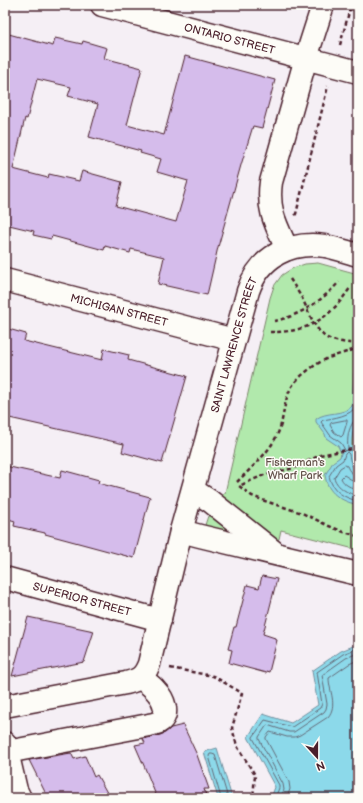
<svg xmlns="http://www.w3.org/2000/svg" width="363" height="803" font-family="'Balsamiq Sans',sans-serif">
<rect width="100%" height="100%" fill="#f5eff5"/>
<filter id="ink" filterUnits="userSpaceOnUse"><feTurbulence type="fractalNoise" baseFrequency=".025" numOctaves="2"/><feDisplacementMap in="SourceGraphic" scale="8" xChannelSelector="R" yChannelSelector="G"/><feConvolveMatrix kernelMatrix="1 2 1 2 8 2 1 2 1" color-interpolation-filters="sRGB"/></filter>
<g filter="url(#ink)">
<g fill="#b1e9ac" stroke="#7e846c">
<polygon points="318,263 358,274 358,550 281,530 279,539 277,540 221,501 223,494 225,493 270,298 274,286 282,275 293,268 305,264"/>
<polygon points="208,516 215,516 238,534 209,528 205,525"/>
</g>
<g fill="#8cd9ea" stroke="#728f9e">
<path d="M358,371V422C349,434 350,457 358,469V505C341,501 327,493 325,475L333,462L340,457L341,453L338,446L326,438L325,434L316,422V419C326,411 343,416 352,406L354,373Z"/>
<polygon points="358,644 358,798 271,798 275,787 248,737 263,714 291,723 318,705 312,671 341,651"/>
<polygon points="217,748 232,798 218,798 204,752"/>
</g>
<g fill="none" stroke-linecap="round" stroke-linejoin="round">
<g stroke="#646977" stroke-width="1">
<path d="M358,375L356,406C351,416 333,418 323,420L321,422L328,432L330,435L341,443L345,450L346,451L348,449C347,439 348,429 354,421L358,420"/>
<polygon points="345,420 347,420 347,422 343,435 341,437 334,432 330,425 331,423"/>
<path d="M358,470C351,469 350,460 349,454L347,452L345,454L343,460L336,465L329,476C332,491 344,498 358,501"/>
<path d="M358,475C352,475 349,471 347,466L345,465L340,468L334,478C338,488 347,493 358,496"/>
<path d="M358,481L352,480L344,475L341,478C344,485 351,488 358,489"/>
<polyline points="221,798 209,756 210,754 212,754 215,755 228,798"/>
<polyline points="275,798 279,788 279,785 253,738 253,737 265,720 292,727 320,708 322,704 317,672 343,654 358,648"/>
<polyline points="280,798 284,790 283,784 259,739 259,737 267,725 289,732 294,732 324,712 326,709 327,704 322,675 346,658 358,653"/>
<path d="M287,798L290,789L289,782L266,739V737L270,732L287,737H295L300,735L328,717C338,705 329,691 329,678L349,664L358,660"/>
</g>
</g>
<g fill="#d5bceb" stroke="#4a1f2b" fill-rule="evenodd">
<path d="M5,33L53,46L55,38L82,44L83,41L107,48L104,58L142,68L127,125L164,135L185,56L275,80L262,128L253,126L241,165L218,247L207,295L158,284L164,257L131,249L130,253L105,246L104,250L52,236L51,239L33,235L34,231L5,224ZM37,79L71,87L68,96L98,104L89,137L141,151L140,153L161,159L157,172L188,181L176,222L116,206L122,182L82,171L79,181L49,174L48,178L13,169L25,118L27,119Z"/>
<polygon points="5,328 26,334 24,341 102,360 104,349 129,355 128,360 187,376 162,463 122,452 124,444 5,417"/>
<polygon points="5,466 60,478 62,470 99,480 98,483 150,497 134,558 45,534 45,533 14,526 15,521 5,518"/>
<polygon points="262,576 277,579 263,634 275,638 275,639 277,640 269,672 266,671 266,673 229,663 232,650 228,649 234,627 236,627 247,585 259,588"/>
<polygon points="28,617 94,631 84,662 12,676"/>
<polygon points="183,725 197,755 209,789 204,789 207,798 157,798 145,768 135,745 145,743 143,739 160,735 165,733 171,728"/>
<polygon points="71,753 74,759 85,756 94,777 97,775 110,798 48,798 29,760"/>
</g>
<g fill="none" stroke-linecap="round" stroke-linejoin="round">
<defs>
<g id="minor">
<path id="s1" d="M102,5L358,72"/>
<path d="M287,249C276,225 267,210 271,182L306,58L323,5"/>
<path id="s2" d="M5,280L234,340"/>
<polyline points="193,490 210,501 273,551"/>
<polyline points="181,531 200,536 358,574"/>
<path id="s3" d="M5,578L160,620"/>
<path id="s4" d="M5,706L126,683C139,680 144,677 149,664L181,531L248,291C260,256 290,241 325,246C336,248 347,252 358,255"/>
<polyline points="5,743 16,790 20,798"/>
<path d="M7,752L149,725C152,724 156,724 159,722C171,715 163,698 156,691C152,686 146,682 141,678"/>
</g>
</defs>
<use href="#minor" stroke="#4a1f2b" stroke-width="25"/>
<g stroke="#4a1f2b" stroke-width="2.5" stroke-dasharray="4 3" stroke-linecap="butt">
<polyline points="340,45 351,5"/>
<polyline points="295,215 296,214 328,86"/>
<path d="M290,279C294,285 298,292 302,298C308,310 315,331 327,338C336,342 348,343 358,344"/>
<path d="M274,321C298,317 323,300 339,282"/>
<path d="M270,332C308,333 330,318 350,288"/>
<polyline points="358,448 320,455 294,468 264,475 239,486 252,496 265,501 302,513 329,526 344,532 358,536"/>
<path d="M237,482C252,467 270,452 278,433C286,414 282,395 298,379C306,371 316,364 326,359C336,355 348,352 358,348"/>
<polyline points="170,668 213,676 242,693 232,728 237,746 255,775 253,798"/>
</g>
<use href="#minor" stroke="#fdfcf7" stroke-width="22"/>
</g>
</g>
<g text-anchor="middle" stroke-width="3" stroke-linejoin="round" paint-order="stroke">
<g font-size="11" fill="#4a1f2b" stroke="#fdfcf7">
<text dy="4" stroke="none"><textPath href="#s1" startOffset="132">ONTARIO STREET</textPath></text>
<text dy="4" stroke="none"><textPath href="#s2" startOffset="118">MICHIGAN STREET</textPath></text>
<text dy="4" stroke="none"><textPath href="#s4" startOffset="485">SAINT LAWRENCE STREET</textPath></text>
<text dy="4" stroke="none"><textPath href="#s3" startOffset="80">SUPERIOR STREET</textPath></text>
</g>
<g font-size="11" fill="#64524b" stroke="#fdfcf7">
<text x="295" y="466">Fisherman's<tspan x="295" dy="13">Wharf Park</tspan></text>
</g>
</g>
<rect width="363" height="803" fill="none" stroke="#fdfcf7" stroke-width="20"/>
<rect x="10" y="10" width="343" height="783" fill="none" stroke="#4a1f2b" stroke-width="1.5" filter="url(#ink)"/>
<g transform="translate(317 757) rotate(159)" stroke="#fdfcf7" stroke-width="3" paint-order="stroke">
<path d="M0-3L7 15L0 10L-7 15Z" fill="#4a1f2b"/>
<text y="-6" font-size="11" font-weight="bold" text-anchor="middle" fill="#4a1f2b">N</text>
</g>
</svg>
